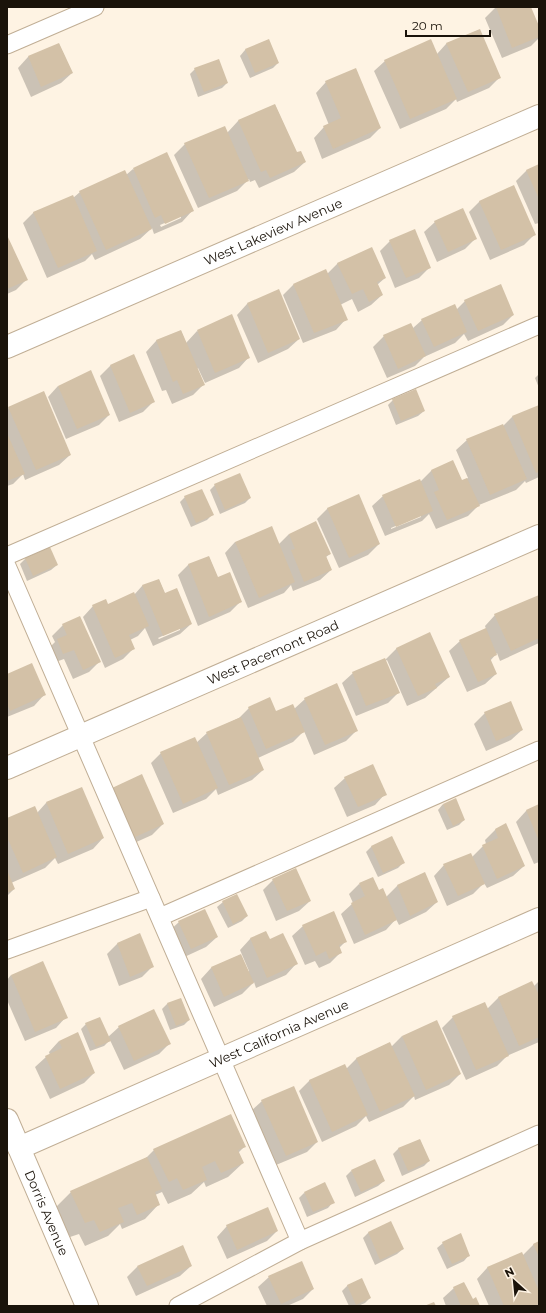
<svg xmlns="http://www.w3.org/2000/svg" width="546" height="1313" font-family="Montserrat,sans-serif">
<rect width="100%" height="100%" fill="#fef3e3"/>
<g fill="#0003" fill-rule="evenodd">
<polygon points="496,7 530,7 539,29 539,38 531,46 502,58 485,18"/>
<polygon points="479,30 500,77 489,88 457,102 456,99 446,109 400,129 374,71 385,61 437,54 446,44"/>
<polygon points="268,40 278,63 273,68 250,78 240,56 245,50"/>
<polygon points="59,44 72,73 61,83 31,97 18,68 28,57"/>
<polygon points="195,69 227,83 222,88 198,97 190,74"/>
<polygon points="326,82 380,128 370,138 322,159 314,138 324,127 329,125 316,93"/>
<polygon points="275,105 297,154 305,162 294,172 259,188 255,180 250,182 249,179 237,191 198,208 174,155 185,144 227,133 238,121"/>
<polygon points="539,165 539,223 535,224 516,181 526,171"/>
<path d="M133,169L192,211L182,222L154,234L152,228L140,239L95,260L92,254L85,261L47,278L23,223L34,212L73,198L80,192L126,175ZM181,216V218L161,227L160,225Z"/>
<polygon points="480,201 534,235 524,245 490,260 469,212"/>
<polygon points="435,222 475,239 465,249 437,262 424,232"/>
<polygon points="7,237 26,280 16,290 7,294"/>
<polygon points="390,241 430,267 419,278 395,288 380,251"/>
<polygon points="338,263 385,278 377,285 382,295 371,305 358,312 352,299 340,305 346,319 336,330 303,343 283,295 293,285 327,274"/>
<polygon points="500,285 513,315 503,325 468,341 464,334 455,343 424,357 415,366 387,378 373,347 384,336 411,324 413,328 422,320 456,310 465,301"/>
<polygon points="278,291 299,339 288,349 258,363 237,315 247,304"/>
<polygon points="181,331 186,343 197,331 249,357 239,368 205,383 198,368 196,369 203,385 193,395 172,404 166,390 162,391 146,352 156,341"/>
<polygon points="134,356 153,402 143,412 119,422 100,376 110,366"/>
<polygon points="539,374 539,388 535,378"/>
<polygon points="58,386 109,415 99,425 66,439 48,397"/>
<polygon points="393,400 424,411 418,416 396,425 388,405"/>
<path d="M539,406V477L526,483L525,481L516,490L479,505L468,516L436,529L429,514L422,521L385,536L372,506L383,496L420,482L431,471L452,462L461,482L468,478L456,450L467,440L503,426L512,417ZM421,515V517L391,529V528Z"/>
<polygon points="9,408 70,455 59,465 25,480 23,474 13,484 7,486 7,409"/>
<polygon points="215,485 250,498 245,503 220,514 210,490"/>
<polygon points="185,497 212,515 207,520 191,527 180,502"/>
<polygon points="328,508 379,544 368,555 339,568 317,519"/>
<polygon points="289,534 330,554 326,557 331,570 320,580 293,591 291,585 284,593 248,608 225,553 235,542 278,545"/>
<polygon points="50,549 57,565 51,570 27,581 20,564 25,559"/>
<polygon points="209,557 218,579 241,601 230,612 198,626 178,575 188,565"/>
<path d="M159,580L165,594L191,624L180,634L153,646L145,628L138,636L130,640L133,649L123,659L105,668L83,617L93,606L108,605L134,595L142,586ZM180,628V630L159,639L158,638Z"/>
<polygon points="539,596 539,643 500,661 497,653 490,661 496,674 485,684 467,692 449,651 460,641 486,629 485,626 495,615"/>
<polygon points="63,625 99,662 89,672 73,679 64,659 53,663 47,650 55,642 52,636"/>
<polygon points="397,648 449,677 425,698 407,706 387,660 385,661 398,693 388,703 356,716 342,683 353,673 385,660"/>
<polygon points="7,675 44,695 34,706 7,717"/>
<polygon points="305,699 357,730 346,741 314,755 304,731 293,742 258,758 263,770 252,780 218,795 216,789 206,799 173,813 151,763 161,753 196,743 207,733 239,718 249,708 275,713 294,709"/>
<polygon points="485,713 522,730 511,740 486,751 474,724"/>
<polygon points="141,775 163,824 152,835 123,848"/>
<polygon points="345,778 385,794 375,805 347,817 334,788"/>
<polygon points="81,788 103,838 93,849 58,864 55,858 45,868 11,883 14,889 7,896 7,819 37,813 46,803"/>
<polygon points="443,804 464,820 459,825 447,830 438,810"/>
<polygon points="539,806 539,862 534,864 516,822 526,811"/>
<polygon points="506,825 524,866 513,876 487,888 484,883 473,894 447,906 434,876 444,865 472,857 483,846 486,844 485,840 495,830"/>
<polygon points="392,837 403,863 398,868 378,877 366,852 371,847"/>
<polygon points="424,874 437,902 426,912 399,925 396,919 386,930 354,944 341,914 353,903 349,894 359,884 378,891 386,897 397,886"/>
<polygon points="273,880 310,901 299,911 276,921 263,890"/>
<polygon points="223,902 247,916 242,921 228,928 217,907"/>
<polygon points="179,922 217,937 206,947 180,959 168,932"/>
<polygon points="303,926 346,941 339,948 341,952 330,963 319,968 315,961 305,965 292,936"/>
<polygon points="266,932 269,941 296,964 286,975 256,988 254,982 242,994 214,1007 201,979 211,968 240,955 248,972 249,971 240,950 250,939"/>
<polygon points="139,934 152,967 142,977 119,986 107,954 117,944"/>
<polygon points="11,975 66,1017 56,1028 25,1041 7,1000 7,980"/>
<polygon points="539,981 539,1042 509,1055 508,1055 497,1066 466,1080 442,1028 453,1017 487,1009 498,998 534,986"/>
<polygon points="181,999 189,1020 184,1025 170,1030 162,1009 167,1004"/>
<polygon points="86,1024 108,1037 119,1027 169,1044 159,1054 124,1070 110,1040 104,1046 90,1051 81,1029"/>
<polygon points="402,1036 460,1074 449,1085 415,1100 414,1096 403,1107 369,1122 366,1116 356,1126 322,1142 299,1091 310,1080 346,1069 356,1059 389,1043 391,1047"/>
<polygon points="59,1041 94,1073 84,1083 50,1099 35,1067 46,1057 50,1055 49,1052"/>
<polygon points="262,1101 317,1142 307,1152 276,1165 251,1111"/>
<polygon points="420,1140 429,1161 424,1166 402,1176 393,1154 398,1149"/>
<polygon points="244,1147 238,1153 243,1163 228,1177 206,1187 204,1182 191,1194 168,1204 162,1192 155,1195 159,1204 145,1219 122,1229 120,1224 108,1236 85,1246 79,1234 70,1237 56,1207 71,1192 146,1158 154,1150"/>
<polygon points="351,1171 384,1181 378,1186 355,1197 346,1176"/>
<polygon points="304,1193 333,1202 328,1208 307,1217 299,1198"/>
<polygon points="391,1223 403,1249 397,1254 375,1265 363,1238 368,1233"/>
<polygon points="227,1226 277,1231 267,1241 227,1259 217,1237"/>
<polygon points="539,1242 539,1305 538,1306 489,1306 477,1279 487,1268 521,1254 522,1256 534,1244"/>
<polygon points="443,1243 469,1255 464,1261 447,1269 437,1248"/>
<polygon points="191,1266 180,1276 136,1296 127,1277 137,1267"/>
<polygon points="269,1277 313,1289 303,1299 287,1306 267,1306 258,1287"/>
<polygon points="348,1285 370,1298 365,1303 358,1306 349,1306 342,1291"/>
<polygon points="454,1288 472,1300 478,1306 446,1306 443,1298"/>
</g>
<g fill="#d3c1a7">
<polygon points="496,7 531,7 539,26 539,37 512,48"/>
<polygon points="480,29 501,78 468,92 446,43"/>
<polygon points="269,39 279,63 255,73 245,49"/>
<polygon points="431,39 457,99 410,119 384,60"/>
<polygon points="59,43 73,73 41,87 28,56"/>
<polygon points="219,59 228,83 204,92 194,68"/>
<polygon points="356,68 381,128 333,149 323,126 341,118 325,81"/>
<polygon points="275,104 297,152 301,151 306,162 270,178 266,170 261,172 238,120"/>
<polygon points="225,126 249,181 209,198 184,143"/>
<polygon points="167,152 194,211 165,224 161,215 155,218 133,168"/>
<polygon points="539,164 539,199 526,170"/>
<polygon points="125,170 152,229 106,250 79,191"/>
<polygon points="514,185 536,235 501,250 479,201"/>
<polygon points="73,195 97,251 58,268 33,212"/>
<polygon points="463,208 477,239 448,252 434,221"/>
<polygon points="415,229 431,268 406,278 389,240"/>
<polygon points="7,235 28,280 7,289"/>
<polygon points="372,247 386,278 377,282 383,295 369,302 363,289 352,294 337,263"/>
<polygon points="326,269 348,320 314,333 293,284"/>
<polygon points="501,284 514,315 478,331 464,300"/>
<polygon points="279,289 300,339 268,353 247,303"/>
<polygon points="455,304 467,332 434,347 421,319"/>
<polygon points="232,314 250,358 215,373 197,330"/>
<polygon points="411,323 426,356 398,369 383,335"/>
<polygon points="181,330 205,385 183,394 177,380 173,382 156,340"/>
<polygon points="134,354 155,402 130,413 110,365"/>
<polygon points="91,370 110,415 77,429 58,386"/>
<polygon points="416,389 425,411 401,421 392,399"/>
<polygon points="44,391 71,455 36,470 8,407"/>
<polygon points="539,405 539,472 536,473 512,416"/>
<polygon points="503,424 527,479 490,495 466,439"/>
<polygon points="7,433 25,474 7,481"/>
<polygon points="453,460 462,480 467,478 480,506 447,520 434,492 439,490 431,470"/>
<polygon points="240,473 251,498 225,510 214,484"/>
<polygon points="420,479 433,511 396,527 382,495"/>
<polygon points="202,489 214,515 196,523 184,496"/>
<polygon points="359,494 380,544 349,558 327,508"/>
<polygon points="316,521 331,554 326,556 332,570 304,582 291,550 295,549 289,534"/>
<polygon points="272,526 295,582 259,598 235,542"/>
<polygon points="50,547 58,565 33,576 25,558"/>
<polygon points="209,556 218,577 230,572 242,602 209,617 188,564"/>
<polygon points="159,579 165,593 177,588 192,624 163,636 142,585"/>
<polygon points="134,592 149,626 129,635 135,649 115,658 92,605 106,599 108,604"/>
<polygon points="539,595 539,638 511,651 494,614"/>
<polygon points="80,616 101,662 83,670 74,650 63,654 57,639 67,635 62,624"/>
<polygon points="486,628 497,655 490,658 497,674 478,682 459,640"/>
<polygon points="430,632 450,677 435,684 437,688 418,696 396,648"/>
<polygon points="385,658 400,693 366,706 352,672"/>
<polygon points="32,663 46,695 10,711 7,704 7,674"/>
<polygon points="337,683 358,731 325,745 304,698"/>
<polygon points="270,697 276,711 293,704 305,732 266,749 248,707"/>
<polygon points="511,701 523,730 496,741 484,712"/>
<polygon points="241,717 264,770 229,785 206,732"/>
<polygon points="195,737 218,788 183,804 160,752"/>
<polygon points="373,764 387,795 358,807 344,777"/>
<polygon points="142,774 164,824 133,838 112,788"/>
<polygon points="82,787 104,838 68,854 46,802"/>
<polygon points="456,798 465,820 453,826 443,804"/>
<polygon points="539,804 539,841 526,810"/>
<polygon points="35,806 57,857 23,873 7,837 7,818"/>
<polygon points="506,823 525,866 497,879 482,845 498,838 495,829"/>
<polygon points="392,836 405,863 383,873 371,846"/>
<polygon points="471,853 485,884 458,896 443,864"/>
<polygon points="296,868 311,901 287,911 272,879"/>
<polygon points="7,870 15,889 7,893"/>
<polygon points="425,872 438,902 410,916 397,885"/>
<polygon points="373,877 379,890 383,888 397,920 365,935 351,903 365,896 359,883"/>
<polygon points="237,894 248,916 233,924 222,901"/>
<polygon points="205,909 218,937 191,949 178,921"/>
<polygon points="334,911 347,942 339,945 342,953 329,959 326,951 316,956 302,925"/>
<polygon points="266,931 270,939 283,933 298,964 267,978 250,938"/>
<polygon points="140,933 154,967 130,977 117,943"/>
<polygon points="241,954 254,983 224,997 211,967"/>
<polygon points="43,961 68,1018 35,1032 11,975"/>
<polygon points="532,981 539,995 539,1037 519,1046 498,997"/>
<polygon points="181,998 190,1020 176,1026 167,1003"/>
<polygon points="485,1002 509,1056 476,1070 452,1016"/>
<polygon points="154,1009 171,1044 134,1061 118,1026"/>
<polygon points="100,1017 111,1041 96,1047 85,1023"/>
<polygon points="437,1020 461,1074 426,1090 402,1036"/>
<polygon points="78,1032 95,1073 60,1089 45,1056 62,1048 59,1041"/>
<polygon points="390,1042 415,1096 380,1112 356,1058"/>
<polygon points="345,1064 368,1115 332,1132 309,1080"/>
<polygon points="294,1086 318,1142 286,1156 261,1100"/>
<polygon points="231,1114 246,1147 238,1150 244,1163 221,1173 215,1161 202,1167 207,1180 183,1190 177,1178 169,1182 153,1149"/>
<polygon points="420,1139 430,1161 408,1171 398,1148"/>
<polygon points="147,1157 162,1189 155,1192 160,1205 137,1215 132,1203 118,1208 124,1222 100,1232 94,1220 85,1223 70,1191"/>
<polygon points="375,1159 385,1181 361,1192 351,1170"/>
<polygon points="325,1182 335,1203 313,1212 304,1192"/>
<polygon points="268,1207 278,1231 237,1250 226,1225"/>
<polygon points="391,1221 404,1249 380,1260 368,1232"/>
<polygon points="461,1233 470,1256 452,1264 442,1242"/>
<polygon points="539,1241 539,1257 533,1244"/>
<polygon points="183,1245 192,1266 147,1286 137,1266"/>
<polygon points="522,1252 539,1291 539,1304 534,1306 504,1306 487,1267"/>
<polygon points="302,1261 314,1289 281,1304 268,1276"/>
<polygon points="362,1278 371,1298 356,1305 347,1285"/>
<polygon points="464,1282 473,1299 476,1297 480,1306 461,1306 453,1287"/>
<polygon points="434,1302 436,1306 424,1306"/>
</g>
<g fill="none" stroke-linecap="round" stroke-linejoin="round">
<defs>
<g id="service">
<polyline points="7,45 95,7"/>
<polyline points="7,556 539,325"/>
<polyline points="7,566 300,1241"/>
<polyline points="160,917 539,750"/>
<polyline points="7,950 151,898"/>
<polyline points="178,1306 300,1241 539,1134"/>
</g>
<g id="minor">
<path id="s1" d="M7,347L539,116"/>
<path id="s2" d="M7,768L539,536"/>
<path id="s3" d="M7,1120L87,1306"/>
<path id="s4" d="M19,1148L539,919"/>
</g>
</defs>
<use href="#service" stroke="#c0ae95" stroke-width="19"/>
<use href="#minor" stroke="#c0ae95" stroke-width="24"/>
<use href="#service" stroke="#fff" stroke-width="17"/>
<use href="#minor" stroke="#fff" stroke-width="22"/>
</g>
<g text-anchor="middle" stroke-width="3.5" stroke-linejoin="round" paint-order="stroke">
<g font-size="13" fill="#1a130a" stroke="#fef3e3">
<text dy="5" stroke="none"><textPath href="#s1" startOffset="290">West Lakeview Avenue</textPath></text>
<text dy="5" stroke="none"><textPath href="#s2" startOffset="290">West Pacemont Road</textPath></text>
<text dy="5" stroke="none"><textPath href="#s4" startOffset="284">West California Avenue</textPath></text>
<text dy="5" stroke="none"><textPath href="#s3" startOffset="101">Dorris Avenue</textPath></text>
</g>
</g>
<rect width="546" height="1313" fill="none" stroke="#1a130a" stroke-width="16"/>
<g transform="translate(514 1281) rotate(333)" stroke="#fef3e3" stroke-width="3" paint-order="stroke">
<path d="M0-3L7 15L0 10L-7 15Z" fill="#1a130a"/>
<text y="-6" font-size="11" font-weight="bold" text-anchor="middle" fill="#1a130a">N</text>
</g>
<path d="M406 30v6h84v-6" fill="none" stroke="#1a130a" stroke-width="2"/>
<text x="412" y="30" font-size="12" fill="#1a130a" stroke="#fef3e3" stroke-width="3" paint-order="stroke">20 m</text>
</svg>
